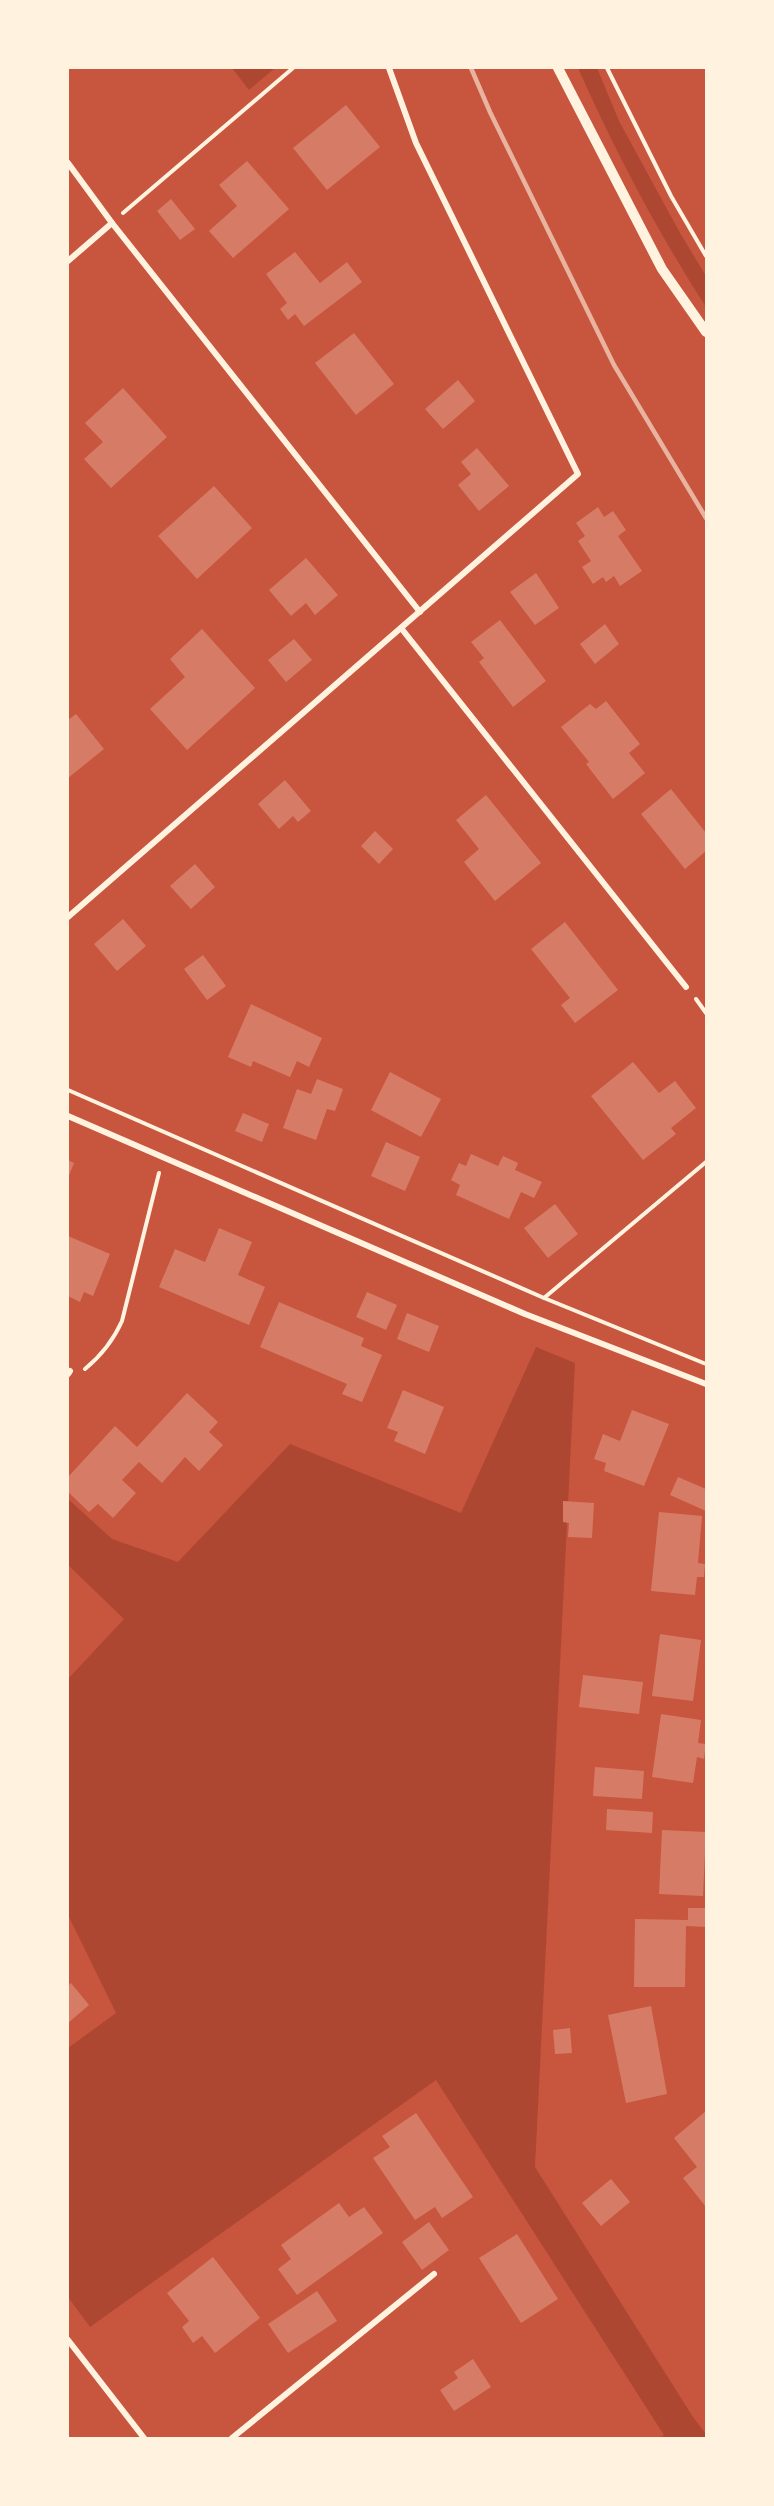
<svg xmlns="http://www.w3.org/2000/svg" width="774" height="2506" font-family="'Noto Sans',sans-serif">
<rect width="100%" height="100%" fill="#c8553d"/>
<g fill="#ae4732">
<polygon points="232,68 275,68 249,90"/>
<path d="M578,68H597L619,121L680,233L706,276V307C657,231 615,151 578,68Z"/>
<polygon points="536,1347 575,1363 535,2167 693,2417 706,2434 706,2438 660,2438 664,2435 436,2080 90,2327 68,2297 68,2048 116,2013 68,1915 68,1679 124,1619 68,1565 68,1499 112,1539 178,1562 290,1444 461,1513"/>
</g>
<g fill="#d67c66">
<polygon points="346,105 380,147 327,190 293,148"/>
<polygon points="247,161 289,209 233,258 209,231 237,206 219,185"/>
<polygon points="171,199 195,229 180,240 157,211"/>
<polygon points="295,252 320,283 347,262 362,282 304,326 295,314 288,320 280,309 287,303 266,274"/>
<polygon points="354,333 394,384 356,415 315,363"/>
<polygon points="458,380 475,401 443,429 425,409"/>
<polygon points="123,388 167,437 111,488 84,459 103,442 85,423"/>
<polygon points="477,448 509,486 479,511 458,485 471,474 461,462"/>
<polygon points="214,486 252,528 197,579 158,536"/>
<polygon points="598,507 604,517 613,511 626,530 618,536 642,571 620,586 614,576 606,582 603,577 593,584 582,567 591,561 578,541 585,536 576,523"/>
<polygon points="306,558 338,595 315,615 306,603 291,616 269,590"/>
<polygon points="536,573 559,608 535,625 510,592"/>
<polygon points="500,620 546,681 513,707 479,662 484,658 471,642"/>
<polygon points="605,624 619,644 595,664 580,644"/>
<polygon points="202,629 255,688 187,750 150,709 185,677 170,659"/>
<polygon points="294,639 312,660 286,682 268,660"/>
<polygon points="606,701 640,744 629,753 645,773 613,799 586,764 589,762 561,727 590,704 596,709"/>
<polygon points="76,714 104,749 68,778 68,720"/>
<polygon points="285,780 311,811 298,822 293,816 279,829 258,804"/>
<polygon points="671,789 706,833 706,851 685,869 641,814"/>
<polygon points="486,795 541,863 495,901 464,862 479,849 456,820"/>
<polygon points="375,831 393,849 379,864 361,846"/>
<polygon points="195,864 215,887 191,909 170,886"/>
<polygon points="123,919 146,946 117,971 94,944"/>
<polygon points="565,922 618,990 575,1023 561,1005 570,998 531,949"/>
<polygon points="203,955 226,986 207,1000 184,969"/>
<polygon points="251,1004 322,1038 309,1067 297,1061 290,1077 253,1061 251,1067 228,1057"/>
<polygon points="633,1062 659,1093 675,1081 696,1108 671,1128 676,1134 643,1160 591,1096"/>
<polygon points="390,1072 441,1099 421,1137 371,1110"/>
<polygon points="317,1079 343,1089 335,1111 327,1109 316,1140 283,1128 297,1089 311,1094"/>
<polygon points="243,1113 269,1124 262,1142 235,1131"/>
<polygon points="386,1142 420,1157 405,1191 371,1176"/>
<polygon points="471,1154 498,1166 503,1156 518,1163 515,1170 542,1182 534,1198 521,1192 509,1219 456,1195 460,1185 451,1180 459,1163 466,1166"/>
<polygon points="68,1160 74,1163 68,1178"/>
<polygon points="555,1204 578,1234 548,1258 524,1228"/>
<polygon points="219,1228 252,1242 238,1275 265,1287 249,1325 159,1287 175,1249 205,1262"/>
<polygon points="68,1236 110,1254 93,1296 84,1292 80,1302 68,1296"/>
<polygon points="367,1292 397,1305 386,1330 356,1317"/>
<polygon points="279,1302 364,1338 361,1346 382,1355 362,1402 342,1394 347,1384 260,1347"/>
<polygon points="407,1313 439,1326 429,1352 397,1339"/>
<polygon points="403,1390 444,1407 425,1454 394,1441 398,1432 387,1428"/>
<polygon points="187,1393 218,1422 209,1432 223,1445 199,1471 185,1457 162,1483 139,1462 122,1480 136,1493 113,1518 98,1504 89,1512 68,1492 68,1477 115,1426 137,1447"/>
<polygon points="632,1410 669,1424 644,1486 604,1471 606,1463 594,1459 603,1434 620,1441"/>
<polygon points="678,1477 706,1489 706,1511 670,1495"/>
<polygon points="563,1501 594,1503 592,1538 568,1537 569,1523 563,1522"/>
<polygon points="659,1512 702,1516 698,1563 705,1564 704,1577 697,1577 695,1595 651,1591"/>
<polygon points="660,1634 701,1640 693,1701 652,1696"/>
<polygon points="583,1675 643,1682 639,1714 579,1707"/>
<polygon points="661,1714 701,1720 698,1743 706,1744 704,1759 697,1757 693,1783 652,1777"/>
<polygon points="595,1767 644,1771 642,1799 593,1796"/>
<polygon points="607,1809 653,1812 652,1833 606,1830"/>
<polygon points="662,1830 706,1832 703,1896 659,1894"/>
<polygon points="688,1908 706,1908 706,1927 686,1926 685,1987 634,1987 635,1919 688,1920"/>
<polygon points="71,1983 89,2005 68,2023 68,1986"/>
<polygon points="651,2006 667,2094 626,2103 608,2015"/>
<polygon points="570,2028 572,2053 555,2054 553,2030"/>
<polygon points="706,2111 706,2207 683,2178 697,2167 674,2138"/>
<polygon points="416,2113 473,2197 442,2218 435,2207 415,2220 373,2158 390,2147 382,2136"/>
<polygon points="611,2179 630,2202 601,2226 582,2203"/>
<polygon points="339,2203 349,2217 364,2207 383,2233 297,2295 278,2269 291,2259 281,2245"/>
<polygon points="429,2222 449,2250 422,2270 402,2242"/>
<polygon points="517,2234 558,2299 521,2323 479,2258"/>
<polygon points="213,2257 260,2318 215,2353 202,2336 193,2343 182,2327 189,2321 167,2293"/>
<polygon points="317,2291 337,2321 288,2353 268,2324"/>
<polygon points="473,2359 491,2387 454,2411 440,2390 458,2378 454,2372"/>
</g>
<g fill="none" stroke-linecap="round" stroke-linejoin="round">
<g stroke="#fff3e0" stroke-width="4">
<polyline points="607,68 671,196 706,256"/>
<polyline points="123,213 293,68"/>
<polyline points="696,999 706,1013"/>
<polyline points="68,1090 544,1298 706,1364"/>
<polyline points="544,1298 706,1162"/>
<path d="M85,1369C102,1355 113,1341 122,1321L159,1173"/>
</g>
<g stroke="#fff3e0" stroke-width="6">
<polyline points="68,163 112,223 420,612"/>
<polyline points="68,261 112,223"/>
<polyline points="401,628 686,987"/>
<polyline points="68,917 578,474 416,143 389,68"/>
<polyline points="68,1116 525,1314 706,1384"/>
<polyline points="68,1374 70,1371"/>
<polyline points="68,2340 144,2438"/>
<polyline points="232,2438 434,2274"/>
</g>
<polyline stroke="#fff3e0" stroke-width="10" points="558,68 662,269 706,332"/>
<polyline stroke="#e9b49f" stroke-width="4.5" points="471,68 490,112 614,365 706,518"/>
</g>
<rect width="774" height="2506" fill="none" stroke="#fff3e0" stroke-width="138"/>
</svg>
